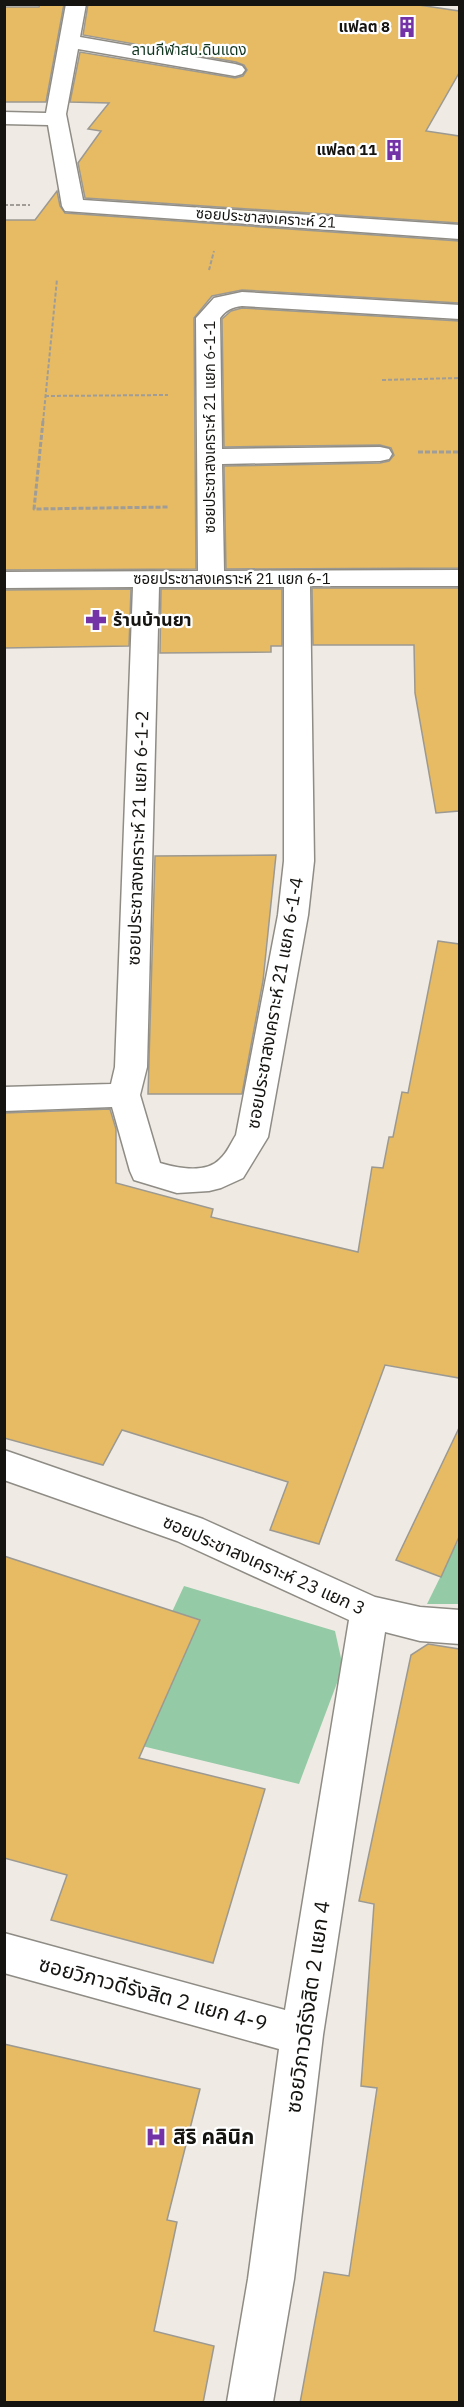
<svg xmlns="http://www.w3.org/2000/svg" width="464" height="2407" font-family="'IBM Plex Sans','Noto Sans Thai',sans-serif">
<rect width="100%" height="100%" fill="#efebe4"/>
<g fill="#94caa5">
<polygon points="459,1539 459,1604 427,1604"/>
<polygon points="184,1586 335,1631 343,1667 299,1784 113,1739"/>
</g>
<g fill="#e6bb63" stroke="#9c9992" stroke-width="1.5">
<polygon points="40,4 64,4 46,102 4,102 4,7 39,7"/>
<polygon points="88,4 412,4 459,11 459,73 426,131 459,136 459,223 85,198 78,163 101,131 88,129 109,103 70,102 80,52 235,78 243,76 247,70 244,65 236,62 83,35"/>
<polygon points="57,191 60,206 65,213 459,241 459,303 242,290 212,296 194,318 196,569 4,570 4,220 35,220"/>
<polygon points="242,308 459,321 459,568 226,569 224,466 380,463 389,461 394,455 391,448 380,445 224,447 222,319 231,311"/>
<polygon points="312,588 459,588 459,811 436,813 415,693 414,645 313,645"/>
<polygon points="131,589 129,646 4,648 4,590"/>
<polygon points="161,589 282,589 282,646 271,646 271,652 160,653"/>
<polygon points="276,855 263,981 242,1094 148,1094 155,856"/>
<polygon points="438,941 459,944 459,1378 385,1365 319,1544 270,1530 288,1482 122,1430 103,1465 4,1438 4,1113 110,1109 116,1129 116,1183 213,1209 211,1217 358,1252 372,1167 383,1168 389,1137 393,1137 402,1092 408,1093"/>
<polygon points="459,1428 459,1537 441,1577 396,1560"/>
<polygon points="4,1556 200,1620 139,1758 265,1789 213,1963 51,1920 67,1875 4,1858"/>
<polygon points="428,1644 459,1649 459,2403 300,2403 324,2272 349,2276 377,2088 361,2086 374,1904 359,1901 411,1655"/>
<polygon points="4,2044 200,2089 167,2220 177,2222 154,2331 214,2346 203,2403 4,2403"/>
</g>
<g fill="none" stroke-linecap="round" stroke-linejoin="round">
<defs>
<g id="minor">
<polygon points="66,4 86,4 80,37 235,64 242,66 245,70 242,74 235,76 78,49 66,114 83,200 460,225 460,239 65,211 62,206 48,125 4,124 4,112 46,113"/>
<path d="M242,292L460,305V319L242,306C232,307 226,310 220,318L222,449L380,447L389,449L392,454L389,459L380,461L222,464L224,571L460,570V586H310L314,861L308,915L268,1137L243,1178L221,1188L209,1191L177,1193L134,1180L130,1171L112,1107L4,1111V1087L111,1084L115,1067L133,587L4,588V572L198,571L196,318L214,298ZM159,587H284V861L278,915L236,1135C231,1143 227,1153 220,1159C206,1174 177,1168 160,1163L140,1095L147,1067Z"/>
<polygon points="4,1450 203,1519 375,1597 420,1607 460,1610 460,1644 420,1641 385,1632 323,2035 294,2279 273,2402 227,2402 248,2279 279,2049 4,1973 4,1933 285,2010 349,1620 177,1541 4,1480"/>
</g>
</defs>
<use href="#minor" stroke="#8f8c85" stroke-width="3"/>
<g stroke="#a09d98" stroke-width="2" stroke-dasharray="4 2" stroke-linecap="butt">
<polyline points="4,205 30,205"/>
<polyline points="209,270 214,251"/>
<polyline points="382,380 460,378"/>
<polyline points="45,396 168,395"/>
<polyline points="43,422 57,279"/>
</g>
<g stroke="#a09d98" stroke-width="3" stroke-dasharray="5 2" stroke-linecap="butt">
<polyline points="43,421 34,509 169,507"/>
<polyline points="418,452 460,452"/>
</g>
<use href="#minor" fill="#fff" fill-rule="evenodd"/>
</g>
<defs>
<symbol id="building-bare" viewBox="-9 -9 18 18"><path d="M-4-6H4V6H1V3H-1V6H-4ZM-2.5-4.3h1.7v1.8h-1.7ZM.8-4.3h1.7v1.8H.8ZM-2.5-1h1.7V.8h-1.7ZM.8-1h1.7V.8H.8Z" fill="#7432a7" stroke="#fff" stroke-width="2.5" paint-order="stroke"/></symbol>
<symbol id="pharmacy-bare" viewBox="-9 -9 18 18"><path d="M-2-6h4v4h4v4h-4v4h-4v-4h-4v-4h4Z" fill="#7432a7" stroke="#fff" stroke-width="2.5" paint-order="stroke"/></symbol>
<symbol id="hospital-bare" viewBox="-9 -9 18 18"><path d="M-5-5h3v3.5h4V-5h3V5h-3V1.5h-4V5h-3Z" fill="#7432a7" stroke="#fff" stroke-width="2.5" paint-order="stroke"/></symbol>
</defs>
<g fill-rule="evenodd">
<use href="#building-bare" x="392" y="12" width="30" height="30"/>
<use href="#building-bare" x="379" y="135" width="30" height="30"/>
<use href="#pharmacy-bare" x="81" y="605" width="30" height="30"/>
<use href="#hospital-bare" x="141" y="2122" width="30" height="30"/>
</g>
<g text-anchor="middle" stroke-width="4.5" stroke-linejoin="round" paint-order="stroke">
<g font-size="15" font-weight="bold" fill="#151411" stroke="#fff" text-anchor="end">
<text x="390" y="32">แฟลต 8</text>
<text x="377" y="155">แฟลต 11</text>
</g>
<g font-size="15" fill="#113620" stroke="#fff">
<text x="189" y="55">ลานกีฬาสน.ดินแดง</text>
</g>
<g font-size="15" fill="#151411" stroke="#fff">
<text transform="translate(266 218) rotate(4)" y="5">ซอยประชาสงเคราะห์ 21</text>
<text transform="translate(210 427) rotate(-90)" y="5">ซอยประชาสงเคราะห์ 21 แยก 6-1-1</text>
<text x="232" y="584">ซอยประชาสงเคราะห์ 21 แยก 6-1</text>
</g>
<g font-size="18" font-weight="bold" fill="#151411" stroke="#fff" text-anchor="start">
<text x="113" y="626">ร้านบ้านยา</text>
</g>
<g font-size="18" fill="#151411" stroke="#fff">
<text transform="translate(138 838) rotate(-88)" y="6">ซอยประชาสงเคราะห์ 21 แยก 6-1-2</text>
<text transform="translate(275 1003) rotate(-80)" y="6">ซอยประชาสงเคราะห์ 21 แยก 6-1-4</text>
<text transform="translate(264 1565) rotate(24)" y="6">ซอยประชาสงเคราะห์ 23 แยก 3</text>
</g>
<g font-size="21" fill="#151411" stroke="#fff">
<text transform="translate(153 1994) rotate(15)" y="7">ซอยวิภาวดีรังสิต 2 แยก 4-9</text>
<text transform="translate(308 2007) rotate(-82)" y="7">ซอยวิภาวดีรังสิต 2 แยก 4</text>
</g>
<g font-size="21" font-weight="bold" fill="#151411" stroke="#fff" text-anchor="start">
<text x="173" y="2144">สิริ คลินิก</text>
</g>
</g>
<rect width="464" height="2407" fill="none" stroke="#151411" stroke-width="12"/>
</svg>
